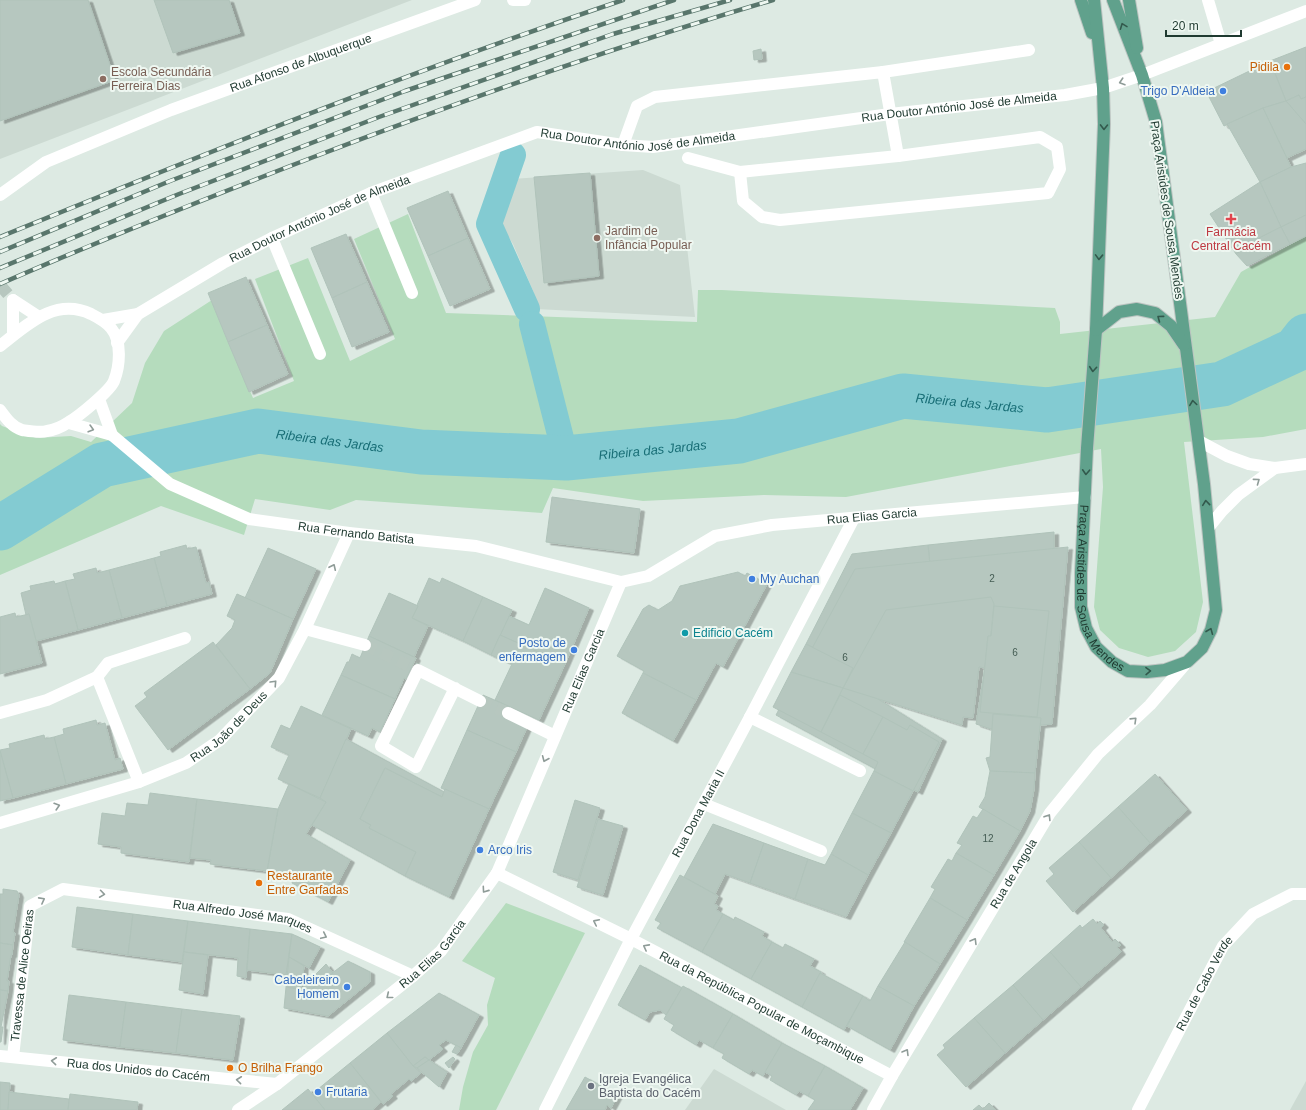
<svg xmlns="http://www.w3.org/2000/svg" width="1306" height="1110" font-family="Arial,sans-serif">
<defs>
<filter id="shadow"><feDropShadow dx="4.5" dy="2.5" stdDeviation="0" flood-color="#0004"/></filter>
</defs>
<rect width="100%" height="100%" fill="#ddeae3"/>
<g fill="#ccdad2">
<polygon points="0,0 412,0 0,159"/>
<polygon points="643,170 680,185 695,317 536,309 534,293 513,244 505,231 500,216 501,204 512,179"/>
<polygon points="714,1069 786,1110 685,1110"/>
<polygon points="1306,1081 1306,1110 1290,1110"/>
</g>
<g fill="#b5dcbd">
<polygon points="408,214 446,313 697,322 698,290 722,290 1055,308 1060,322 1060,334 1215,317 1241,272 1306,236 1306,429 1263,437 1184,442 1203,602 1196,632 1175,651 1148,657 1119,648 1100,630 1094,607 1103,487 1101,449 846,497 764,495 643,501 553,488 542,513 356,500 330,510 255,499 244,535 161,506 0,575 0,424 2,426 36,438 71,436 91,442 132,403 145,363 164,331 212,300 253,398 294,381 255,279 308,258 350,361 395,339 354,239"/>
<polygon points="506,903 585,933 496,1110 459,1110 463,1087 473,1052 488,1025 487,1005 495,978 462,961"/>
</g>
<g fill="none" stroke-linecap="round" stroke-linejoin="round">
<g stroke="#83cbd2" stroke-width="26">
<polyline points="513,155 489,224 527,309"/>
<polyline points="532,324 566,458"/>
</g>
<path stroke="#83cbd2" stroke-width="45" id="s1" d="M0,528L102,465L258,431L421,452L566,458L739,441L903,396L1047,410L1222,384L1295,350L1306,336"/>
</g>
<g fill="#b6c7bf" stroke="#b0c3ba" filter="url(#shadow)">
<polygon points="0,0 88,0 115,80 0,121"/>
<polygon points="154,0 229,0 240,33 173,53"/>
<polygon points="1306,47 1306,97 1301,99 1299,95 1286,101 1270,61"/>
<polygon points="761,49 762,59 754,60 753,51"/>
<polygon points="1270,61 1286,101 1263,108 1224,126 1208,95 1210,94 1208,91"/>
<polygon points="1299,95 1301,99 1306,97 1306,124 1286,101"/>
<polygon points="1286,101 1306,124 1306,149 1287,158 1263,108"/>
<polygon points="1263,108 1291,167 1260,182 1227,124"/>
<polygon points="1306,163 1306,215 1281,227 1260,182 1291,167"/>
<polygon points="590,173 599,276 544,283 534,177"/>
<polygon points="1260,182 1281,227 1261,237 1236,254 1210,214"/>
<polygon points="448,191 468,238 428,256 407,208"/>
<polygon points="1306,215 1306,236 1290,244 1281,227"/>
<polygon points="1281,227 1290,244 1247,266 1236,254 1261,237"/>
<polygon points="346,234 367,282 332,298 311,248"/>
<polygon points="468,238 490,289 450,306 428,256"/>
<polygon points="246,277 267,325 228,342 208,293"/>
<polygon points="367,282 389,332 352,347 332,298"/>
<polygon points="267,325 288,374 249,392 228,342"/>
<polygon points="552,497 640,509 634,553 546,542"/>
<polygon points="1054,532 1054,560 1049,611 994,606 991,597 934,604 928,545"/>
<polygon points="186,545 187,549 196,547 206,583 209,582 212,594 167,606 154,558 161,556 160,552"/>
<polygon points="928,545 934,604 886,610 853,668 806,644 852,554"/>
<polygon points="1068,547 1052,724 994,730 976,724 993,616 902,625 862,689 942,739 918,792 776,715 855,569"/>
<polygon points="268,548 316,569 293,619 245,598"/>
<polygon points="154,558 167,606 122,618 109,570"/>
<polygon points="96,568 97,573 109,570 122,618 78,630 65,581 75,579 73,574"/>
<polygon points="738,572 745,576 747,573 767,584 723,667 716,663 696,700 643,673 644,671 617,656 643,609 649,605 658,610 672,601 680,586"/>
<polygon points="429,578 440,583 442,578 483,597 463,641 412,618 418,606 417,605"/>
<polygon points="54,581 55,584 65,581 78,630 36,641 29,614 26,615 21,593 31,590 30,586"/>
<polygon points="545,588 589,608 565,664 500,635 509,616 529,625"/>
<polygon points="389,593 418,606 412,618 428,626 414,657 369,636"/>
<polygon points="237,594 293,619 270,673 250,689 216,645 232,628 235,620 227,616"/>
<polygon points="483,597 512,610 491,655 463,641"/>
<polygon points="991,597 994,604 991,636 988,636 985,668 979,667 973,718 963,717 962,725 843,688 886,610"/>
<polygon points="994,606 1049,611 1037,717 980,712 988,636 991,636"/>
<polygon points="15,613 16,617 29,614 42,663 0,674 0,617"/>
<polygon points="500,635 565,664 539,720 495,700 512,664 491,655"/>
<polygon points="369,636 416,658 406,679 404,678 395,699 341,675 347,662 349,662 352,654 360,658"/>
<polygon points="213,642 250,689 168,750 135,706 147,697 144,693"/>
<polygon points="806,644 853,668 843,688 791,672"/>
<polygon points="791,672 843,688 821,732 773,707"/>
<polygon points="643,673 696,700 673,741 622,713"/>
<polygon points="341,675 395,699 380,732 372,728 368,736 322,715"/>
<polygon points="483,695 510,707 506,716 528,725 516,752 467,730"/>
<polygon points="840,695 883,717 863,754 821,732"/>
<polygon points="301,706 351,729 320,798 278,779 289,755 271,747 281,725 290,729"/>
<polygon points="993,714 1041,718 1035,773 990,771 986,758 990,757"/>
<polygon points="883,717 907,730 910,725 939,742 913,791 874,771 878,762 863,754"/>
<polygon points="96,720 97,725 105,723 115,760 120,758 123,769 66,784 54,737 64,734 63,729"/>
<polygon points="467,730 516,752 489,809 441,788"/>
<polygon points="44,735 45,739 54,737 66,784 13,798 0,750 10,748 9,744"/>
<polygon points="346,739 444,792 442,797 385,768 360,819 371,825 369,828 416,852 405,876 312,825 326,802 320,798"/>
<polygon points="0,751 13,798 0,801"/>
<polygon points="385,768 442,797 445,789 489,809 449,897 405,876 416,852 369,828 371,825 360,819"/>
<polygon points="874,771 913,791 891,833 852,813"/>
<polygon points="990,771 1035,773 1034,789 1030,811 1020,831 979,807 985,797"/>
<polygon points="1155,774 1187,810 1150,843 1118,807"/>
<polygon points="289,784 326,802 306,834 350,860 328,902 292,883 293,881 267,871 278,809"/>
<polygon points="150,793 197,799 189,862 121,853 121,847 98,844 102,813 125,816 127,803 148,805"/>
<polygon points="197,799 278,809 267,871 210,864 211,860 190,858"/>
<polygon points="575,800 600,808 578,880 553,872"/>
<polygon points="1118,807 1150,843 1111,878 1079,842"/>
<polygon points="983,809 1020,831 994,875 956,853 962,845 957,843 973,816 977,818"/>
<polygon points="852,813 891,833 868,875 831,854"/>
<polygon points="598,819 623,826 603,895 577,887"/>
<polygon points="713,824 764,843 750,883 725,874 715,894 684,877"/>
<polygon points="1079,842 1111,878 1073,912 1046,881 1054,874 1049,868"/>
<polygon points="764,843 808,859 795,899 750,883"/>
<polygon points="956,853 994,875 967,920 930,898 935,889 931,887 948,859 952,861"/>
<polygon points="831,854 868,875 846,917 795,899 808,859 825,865"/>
<polygon points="680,875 718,896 714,904 718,906 716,910 723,914 702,952 657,928 661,923 655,920"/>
<polygon points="3,889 17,891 19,895 13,932 15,933 13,945 0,943 0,894 3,894"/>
<polygon points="930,898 967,920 940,964 904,942"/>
<polygon points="77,907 133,914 128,955 72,947"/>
<polygon points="133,914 188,921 182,962 128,955"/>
<polygon points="723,914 734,920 735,917 764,932 762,936 772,942 751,979 702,952"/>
<polygon points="1093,919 1097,924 1100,921 1104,925 1101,928 1112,942 1115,939 1121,945 1117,947 1121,952 1081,987 1050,952 1080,925 1082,928"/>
<polygon points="188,921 250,929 246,978 237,976 238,958 184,952"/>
<polygon points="250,929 292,934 286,975 247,970"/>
<polygon points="292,934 320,947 309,968 289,957"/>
<polygon points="772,942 783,948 785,944 814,959 810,966 821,972 802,1007 751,979"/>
<polygon points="905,942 940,964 914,1006 878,986"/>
<polygon points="0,943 13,945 12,955 11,955 7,981 9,981 8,991 0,990"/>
<polygon points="184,952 208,955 203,994 179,990"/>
<polygon points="1050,952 1081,987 1043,1020 1013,985"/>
<polygon points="289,957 304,966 301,989 286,987"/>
<polygon points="348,961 370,972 370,982 328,1016 284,1008 286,987 309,991"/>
<polygon points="326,964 333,973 309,991 301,989"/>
<polygon points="640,965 682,988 666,1015 660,1010 650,1012 645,1020 618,1005"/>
<polygon points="820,973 863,996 844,1030 802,1007"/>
<polygon points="1013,985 1043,1020 1005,1053 974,1018"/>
<polygon points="683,986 733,1014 713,1048 699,1040 696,1045 671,1030 674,1025 664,1019"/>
<polygon points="878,986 914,1006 890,1050 847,1026 863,996 870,1001"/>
<polygon points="0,990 8,991 1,1027 3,1027 1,1042 0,1042"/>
<polygon points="439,993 479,1015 461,1048 446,1040 439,1045 443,1049 429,1060 425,1057 413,1066 387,1033"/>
<polygon points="69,995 126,1002 120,1047 63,1040"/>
<polygon points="126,1002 182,1009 176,1053 120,1047"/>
<polygon points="182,1009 240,1016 233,1060 176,1053"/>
<polygon points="733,1014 782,1043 763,1076 752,1070 749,1074 722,1058 724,1054 713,1048"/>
<polygon points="974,1018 1005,1053 966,1087 937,1055 945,1048 943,1045"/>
<polygon points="387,1033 413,1066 421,1073 411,1081 409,1079 391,1094 393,1096 383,1104 350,1063"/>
<polygon points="782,1043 825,1066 808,1096 799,1091 796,1095 770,1080 772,1076 765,1072"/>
<polygon points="456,1045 461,1048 457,1054 452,1052"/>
<polygon points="425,1057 429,1060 417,1068 413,1066"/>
<polygon points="453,1057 455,1059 449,1068 445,1063"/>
<polygon points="429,1060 447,1072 439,1087 417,1068"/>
<polygon points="350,1063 381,1102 373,1109 374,1110 325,1110 312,1094"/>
<polygon points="825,1066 863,1088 850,1110 808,1110 815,1100 808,1096"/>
<polygon points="585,1077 618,1095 611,1108 607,1105 605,1110 566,1110"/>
<polygon points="0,1082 10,1083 8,1110 0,1110"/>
<polygon points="308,1089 325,1110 282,1110"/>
<polygon points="9,1092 69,1099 68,1110 8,1110"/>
<polygon points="70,1094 138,1102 137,1110 68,1110"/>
<polygon points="989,1103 996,1110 973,1110 979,1105 983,1109"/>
</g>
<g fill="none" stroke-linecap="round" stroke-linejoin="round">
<g stroke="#b7c7bf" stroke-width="12" stroke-dasharray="12 6" stroke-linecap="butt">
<polyline points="0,285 13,300"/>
<polyline points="365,645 418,670"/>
<polyline points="480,701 508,713"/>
</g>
<defs>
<g id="major">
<polyline points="1081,0 1092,33"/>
<path id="s13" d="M1094,0L1103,88L1104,124L1096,330L1087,448L1081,573V607L1086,628L1096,647L1112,662L1128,671L1147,672L1165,670L1187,662L1202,648L1211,630L1216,610L1204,484L1156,122L1142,75L1113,0"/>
<polyline points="1129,0 1137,48"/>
<polyline points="1096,330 1119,312 1137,309 1155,313 1171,326 1184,345"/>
</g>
</defs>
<use href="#major" stroke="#bcc4c1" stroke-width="14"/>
<g stroke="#fff" stroke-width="12">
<polyline points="513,0 525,0"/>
<polyline points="1208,0 1221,44"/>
<polyline points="883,72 1029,50"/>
<polyline points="623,145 637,106 655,97 883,72 898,156 740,172 688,158"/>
<polyline points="740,172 743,201 762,217 780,220 1048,193 1060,169 1057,147 1040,137 898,156"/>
<polyline points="371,193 412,293"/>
<path id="s2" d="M0,195L46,162L171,110L475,0"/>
<polyline points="272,238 320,354"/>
<polyline points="13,300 13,335"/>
<polyline points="13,300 39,317"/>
<path id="s3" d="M103,320L138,314L223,263L272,238L371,193L537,132L623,145L653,147L890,114L1065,95L1103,88L1142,75L1306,11"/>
<polyline points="117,343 138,314"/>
<path d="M0,346C27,325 55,297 91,314C99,318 106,322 111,328C122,341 120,366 114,381C110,391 79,416 69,422C63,426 54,430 47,431C40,433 29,431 22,430C12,427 6,418 0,410"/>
<polyline points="99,399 112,435"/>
<path id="s4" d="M69,423L112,435L170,484L249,519L349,533L476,546L621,582L648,576L715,536L772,525L1085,497"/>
<polyline points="1199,441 1227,456 1249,464 1275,468 1306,464"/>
<polyline points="1209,527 1222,511 1238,495 1275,468"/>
<polyline points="305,629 365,645"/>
<polyline points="97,677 108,663 185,638"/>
<polyline points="455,688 416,767 381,746 418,670 480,701"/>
<polyline points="0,713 47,700 97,677 139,782"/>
<polyline points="508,713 555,736"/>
<polyline points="750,717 860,771"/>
<polyline points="704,804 821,851"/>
<path id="s5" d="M0,823L139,782L186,763L220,740L279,678L305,629L349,533"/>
<path id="s6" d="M497,873L631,939L892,1076"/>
<path id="s7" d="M0,1056L277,1084"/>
<path id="s8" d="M13,1057L30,906L63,889L288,919L413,976"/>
<path id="s9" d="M238,1110L277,1084L413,976L441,951L464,919L497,873L621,582"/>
<path id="s10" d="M545,1110L631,939L750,717L854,518"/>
<path id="s11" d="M873,1110L892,1076L1050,813L1098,754L1150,705L1187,662"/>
<path id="s12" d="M1138,1110L1223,946L1253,914L1292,894H1306"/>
</g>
<use href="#major" stroke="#60a18c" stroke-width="12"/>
<defs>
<g id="rail">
<path d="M0,237C206,153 412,71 623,0"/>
<polyline points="0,252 170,181 405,91 674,0"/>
<polyline points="0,268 179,194 379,117 613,34 730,0"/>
<path d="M0,284C103,239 207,198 311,158C463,100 617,46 773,0"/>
</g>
</defs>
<use href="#rail" stroke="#59766c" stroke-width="4.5"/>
<use href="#rail" stroke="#eef7f1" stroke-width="3" stroke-dasharray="9" stroke-linecap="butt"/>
</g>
<defs><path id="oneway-chevron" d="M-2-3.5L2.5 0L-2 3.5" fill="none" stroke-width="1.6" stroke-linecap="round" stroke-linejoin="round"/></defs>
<g stroke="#32594c">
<use href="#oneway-chevron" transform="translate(1123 26) rotate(-111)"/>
<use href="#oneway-chevron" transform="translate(1104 127) rotate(91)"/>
<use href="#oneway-chevron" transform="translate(1099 257) rotate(92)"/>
<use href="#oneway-chevron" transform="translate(1160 318) rotate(-143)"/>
<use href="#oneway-chevron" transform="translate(1093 369) rotate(95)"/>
<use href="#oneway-chevron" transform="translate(1193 403) rotate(-98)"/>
<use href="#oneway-chevron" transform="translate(1086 472) rotate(93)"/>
<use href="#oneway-chevron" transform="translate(1206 503) rotate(-96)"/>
<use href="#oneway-chevron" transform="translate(1210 631) rotate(-68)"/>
<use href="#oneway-chevron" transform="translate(1148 671) rotate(-1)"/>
</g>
<g stroke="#8f9c98">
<use href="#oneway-chevron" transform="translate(1122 82) rotate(162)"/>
<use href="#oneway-chevron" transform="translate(91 429) rotate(16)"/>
<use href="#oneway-chevron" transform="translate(1257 481) rotate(-36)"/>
<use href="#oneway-chevron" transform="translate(333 567) rotate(-65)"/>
<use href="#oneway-chevron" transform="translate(274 683) rotate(-47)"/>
<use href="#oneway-chevron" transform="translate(1134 720) rotate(-44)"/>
<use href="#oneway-chevron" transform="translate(545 759) rotate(113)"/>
<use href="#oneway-chevron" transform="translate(57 806) rotate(-17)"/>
<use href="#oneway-chevron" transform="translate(1048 817) rotate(-58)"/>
<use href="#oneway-chevron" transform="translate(485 890) rotate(125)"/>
<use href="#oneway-chevron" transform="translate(102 894) rotate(8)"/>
<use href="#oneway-chevron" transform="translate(42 900) rotate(-28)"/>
<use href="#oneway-chevron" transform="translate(596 922) rotate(-154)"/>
<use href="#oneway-chevron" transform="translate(324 936) rotate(25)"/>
<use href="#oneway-chevron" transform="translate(974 941) rotate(-59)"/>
<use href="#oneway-chevron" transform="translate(646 947) rotate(-152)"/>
<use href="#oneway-chevron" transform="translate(389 996) rotate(141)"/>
<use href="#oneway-chevron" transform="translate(906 1052) rotate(-59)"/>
<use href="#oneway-chevron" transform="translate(54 1061) rotate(-174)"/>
<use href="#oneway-chevron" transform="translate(239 1080) rotate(-174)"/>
</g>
<g fill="#e8710a" stroke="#eef7f1" stroke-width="1.5">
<circle cx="1287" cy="67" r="4"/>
<circle cx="259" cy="883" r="4"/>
<circle cx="230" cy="1068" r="4"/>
</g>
<g fill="#8d6e63" stroke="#eef7f1" stroke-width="1.5">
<circle cx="103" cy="79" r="4"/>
<circle cx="597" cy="238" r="4"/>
</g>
<g fill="#3f7fe0" stroke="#eef7f1" stroke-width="1.5">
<circle cx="1223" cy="91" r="4"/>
<circle cx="752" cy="579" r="4"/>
<circle cx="574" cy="650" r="4"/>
<circle cx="480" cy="850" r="4"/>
<circle cx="347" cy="987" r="4"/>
<circle cx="318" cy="1092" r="4"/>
</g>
<path fill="#e0444e" stroke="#eef7f1" stroke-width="1.5" d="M1229 213h4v4h4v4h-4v4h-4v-4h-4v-4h4z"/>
<circle fill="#0f9aa8" stroke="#eef7f1" stroke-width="1.5" cx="685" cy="633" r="4"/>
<circle fill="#6b7280" stroke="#eef7f1" stroke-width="1.5" cx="591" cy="1086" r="4"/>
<g text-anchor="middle" stroke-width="4" stroke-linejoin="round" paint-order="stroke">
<g font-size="10" fill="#455d54">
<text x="992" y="582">2</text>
<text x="1015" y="656">6</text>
<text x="845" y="661">6</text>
<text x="988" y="842">12</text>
</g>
<g font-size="12" fill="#1f3a30" stroke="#eef7f1">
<text dy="4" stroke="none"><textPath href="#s2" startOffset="330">Rua Afonso de Albuquerque</textPath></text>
<text dy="4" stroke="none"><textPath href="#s3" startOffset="901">Rua Doutor António José de Almeida</textPath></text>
<text dy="4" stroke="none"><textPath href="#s3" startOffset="577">Rua Doutor António José de Almeida</textPath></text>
<text transform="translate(1167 210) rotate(82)" y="4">Praça Aristides de Sousa Mendes</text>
<text dy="4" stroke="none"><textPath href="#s3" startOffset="241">Rua Doutor António José de Almeida</textPath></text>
<text dy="4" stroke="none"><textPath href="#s4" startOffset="849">Rua Elias Garcia</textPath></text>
<text dy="4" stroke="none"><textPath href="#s4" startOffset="315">Rua Fernando Batista</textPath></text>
<text dy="4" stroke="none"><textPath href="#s13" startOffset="596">Praça Aristides de Sousa Mendes</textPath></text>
<text dy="4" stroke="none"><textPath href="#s9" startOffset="574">Rua Elias Garcia</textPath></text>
<text dy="4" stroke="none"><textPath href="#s5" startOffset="252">Rua João de Deus</textPath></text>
<text dy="4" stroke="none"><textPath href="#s10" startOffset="334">Rua Dona Maria II</textPath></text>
<text dy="4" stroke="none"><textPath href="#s11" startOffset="275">Rua de Angola</textPath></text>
<text dy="4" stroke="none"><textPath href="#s8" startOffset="371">Rua Alfredo José Marques</textPath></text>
<text dy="4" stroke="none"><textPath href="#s9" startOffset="250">Rua Elias Garcia</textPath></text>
<text dy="4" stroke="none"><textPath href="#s8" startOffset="82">Travessa de Alice Oeiras</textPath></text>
<text dy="4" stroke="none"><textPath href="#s12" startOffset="143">Rua de Cabo Verde</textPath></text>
<text dy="4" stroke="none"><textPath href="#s6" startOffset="297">Rua da República Popular de Moçambique</textPath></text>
<text dy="4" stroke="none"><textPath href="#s7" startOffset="139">Rua dos Unidos do Cacém</textPath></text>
</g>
<g font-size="12" fill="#c56008" stroke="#eef7f1" text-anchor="start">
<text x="1279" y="71" text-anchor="end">Pidila</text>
<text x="267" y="880">Restaurante<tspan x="267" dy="14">Entre Garfadas</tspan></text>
<text x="238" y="1072">O Brilha Frango</text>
</g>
<g font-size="12" fill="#785e54" stroke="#eef7f1" text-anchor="start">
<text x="111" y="76">Escola Secundária<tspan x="111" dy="14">Ferreira Dias</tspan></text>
<text x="605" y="235">Jardim de<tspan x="605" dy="14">Infância Popular</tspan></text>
</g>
<g font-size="12" fill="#366cbe" stroke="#eef7f1" text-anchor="end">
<text x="1215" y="95">Trigo D'Aldeia</text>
<text x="760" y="583" text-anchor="start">My Auchan</text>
<text x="566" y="647">Posto de<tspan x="566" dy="14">enfermagem</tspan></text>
<text x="488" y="854" text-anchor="start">Arco Iris</text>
<text x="339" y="984">Cabeleireiro<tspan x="339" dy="14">Homem</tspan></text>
<text x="326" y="1096" text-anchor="start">Frutaria</text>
</g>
<g font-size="12" fill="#be3a42" stroke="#eef7f1">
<text x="1231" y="236">Farmácia<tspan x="1231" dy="14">Central Cacém</tspan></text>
</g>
<g font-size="12" fill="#0d838f" stroke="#eef7f1" text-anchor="start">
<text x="693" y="637">Edificio Cacém</text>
</g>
<g font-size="12" fill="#5b616d" stroke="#eef7f1" text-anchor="start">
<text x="599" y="1083">Igreja Evangélica<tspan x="599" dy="14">Baptista do Cacém</tspan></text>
</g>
<g font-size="13" font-style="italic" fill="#186e76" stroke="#eef7f1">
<text dy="5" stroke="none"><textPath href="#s1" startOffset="1000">Ribeira das Jardas</textPath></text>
<text dy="5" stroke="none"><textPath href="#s1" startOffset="352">Ribeira das Jardas</textPath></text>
<text dy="5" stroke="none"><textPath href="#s1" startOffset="676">Ribeira das Jardas</textPath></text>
</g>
</g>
<path d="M1166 30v6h75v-6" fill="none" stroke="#1f3a30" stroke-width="2"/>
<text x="1172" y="30" font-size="12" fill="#1f3a30" stroke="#eef7f1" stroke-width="3" paint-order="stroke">20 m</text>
</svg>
